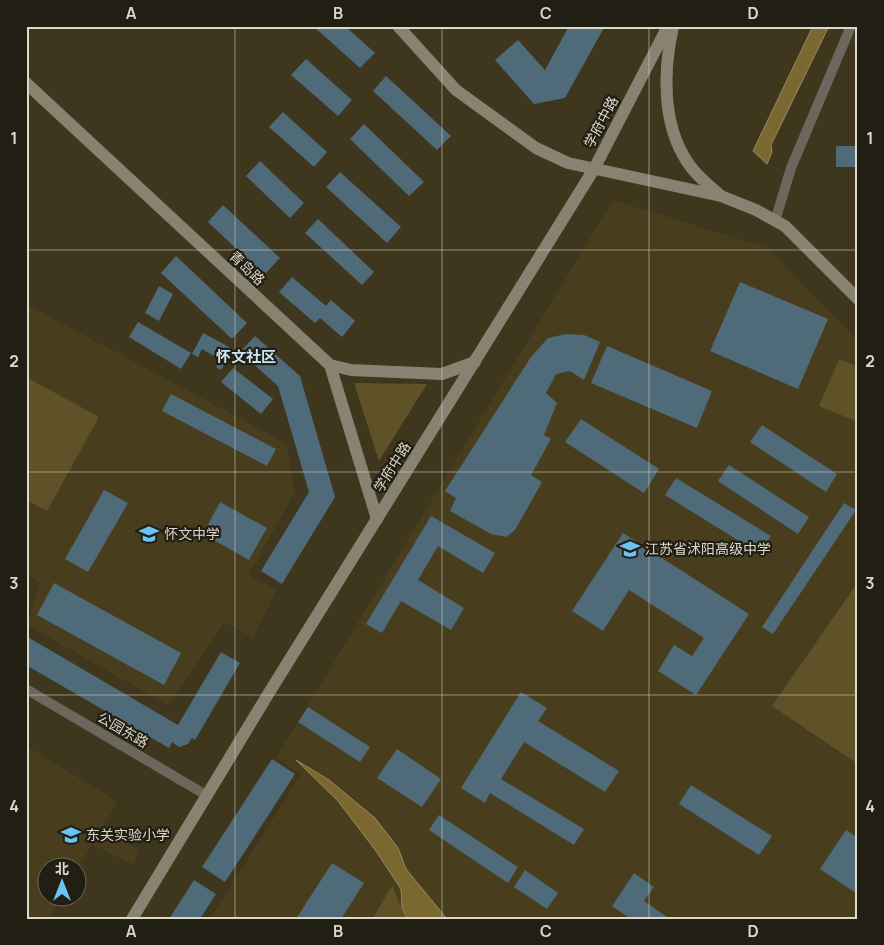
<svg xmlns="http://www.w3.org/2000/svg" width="884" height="945" font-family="Manrope,'Noto Sans SC',sans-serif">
<rect width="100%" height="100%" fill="#3e361d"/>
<g fill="#483e1e">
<polygon points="613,200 768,248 858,341 858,917 210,919 301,774 276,758"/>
<polygon points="26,304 286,443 295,492 249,575 276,590 253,638 224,622 169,706 27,625 40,583 26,575"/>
<polygon points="26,746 117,801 104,826 139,851 133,865 92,844 78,869 48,868 48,898 61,898 49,919 26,919"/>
</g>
<g fill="#5f5128">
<polygon points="839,359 858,367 858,422 819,406"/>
<polygon points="26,377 99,417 47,511 26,500"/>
<polygon points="354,383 427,384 379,461"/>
<polygon points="858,582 858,764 772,706"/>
<polygon points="392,886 407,919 372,919"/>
</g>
<g fill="#7a6830" stroke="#988a5e">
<polygon points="813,26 829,26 771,145 772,152 767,164 753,151"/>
<polygon points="296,760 329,780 375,818 398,848 406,869 447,919 407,919 402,907 401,889 376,851 338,801"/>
</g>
<g fill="#4f6a79">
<polygon points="313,26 345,26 375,53 360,68"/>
<polygon points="569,26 605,26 565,98 534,104 495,60 518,40 545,70"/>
<polygon points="306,59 352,100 338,116 291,75"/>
<polygon points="386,76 451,136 437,150 373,91"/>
<polygon points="283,112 327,152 314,167 269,127"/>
<polygon points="364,124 424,182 409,196 350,139"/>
<rect x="836" y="146" width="22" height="21"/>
<polygon points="260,161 304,203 290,218 246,176"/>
<polygon points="340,172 401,227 387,243 326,187"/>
<polygon points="223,205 280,258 264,275 208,222"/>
<polygon points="318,219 374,272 362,285 305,233"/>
<polygon points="176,256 247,323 232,339 161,273"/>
<polygon points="292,277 326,306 331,300 355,321 342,337 320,318 315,323 279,292"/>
<polygon points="740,282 828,319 798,389 710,351"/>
<polygon points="159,286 173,294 159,321 145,313"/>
<polygon points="138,322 191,353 181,369 129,337"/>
<polygon points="203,333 233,349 221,370 216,367 221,360 202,349 198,357 192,354"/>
<polygon points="566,334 584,335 600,342 584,380 570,371 556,374 546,393 557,403 544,435 551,439 531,475 542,482 515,530 506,537 491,534 450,511 456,498 445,491 531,357 548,338"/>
<polygon points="255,336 300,376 335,497 282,584 261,571 309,492 278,386 240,352"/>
<polygon points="607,346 712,391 697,428 591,383"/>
<polygon points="233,368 273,399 261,414 221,382"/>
<polygon points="171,394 276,449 267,466 162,411"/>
<polygon points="581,419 659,469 644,493 565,442"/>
<polygon points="762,425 837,474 826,492 750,442"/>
<polygon points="729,465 809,517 798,534 718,481"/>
<polygon points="676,478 771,536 760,554 665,495"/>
<polygon points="104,490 128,503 88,572 65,559"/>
<polygon points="220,502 267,528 249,560 203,534"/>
<polygon points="844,503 856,510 773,634 762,627"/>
<polygon points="431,516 495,553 483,573 438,546 418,580 464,608 451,630 401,601 382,633 366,624"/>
<polygon points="623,533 749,614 696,695 658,671 674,645 692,656 704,638 629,590 603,631 572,611"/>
<polygon points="54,583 181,653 164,685 37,615"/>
<polygon points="26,636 178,725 221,652 240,663 195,740 192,738 188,744 179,747 172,742 169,748 26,665"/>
<polygon points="521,692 547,708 538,721 619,771 605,792 524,742 501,779 584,829 574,845 490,793 485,803 461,788"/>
<polygon points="308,707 370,747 360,762 298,722"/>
<polygon points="397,749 441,779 422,807 377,778"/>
<polygon points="272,759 295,774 225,882 202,867"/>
<polygon points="691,785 772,836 759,855 679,804"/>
<polygon points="439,815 518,867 508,883 429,830"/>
<polygon points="846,830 858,838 856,893 820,869"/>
<polygon points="332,863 364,883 341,919 296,919"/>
<polygon points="525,870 558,893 547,909 514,887"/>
<polygon points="634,873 654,887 644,901 670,919 631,919 612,906"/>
<polygon points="194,880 216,894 200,919 169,919"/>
</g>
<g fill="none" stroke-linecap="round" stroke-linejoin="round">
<g stroke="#6b675c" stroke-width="10">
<polyline points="775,221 791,168 851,26"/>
<polyline points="26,689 206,795"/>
</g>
<g stroke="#888270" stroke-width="12">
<polyline points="398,26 456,90 536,148 568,163 721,196 756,210 785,226 858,299"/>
<path d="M673,27C663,71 662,125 688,163C696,176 710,186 721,196"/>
<polyline points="26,83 330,365 377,519"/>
<polyline points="330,365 351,370 442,374 475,362"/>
<polyline points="132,919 267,696 594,169 668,26"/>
</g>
</g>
<path fill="none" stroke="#ddd8ca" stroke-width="1" stroke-opacity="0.55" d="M235,26V919M442,26V919M649,26V919M26,250H858M26,472H858M26,695H858"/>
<defs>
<symbol id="school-bare" viewBox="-9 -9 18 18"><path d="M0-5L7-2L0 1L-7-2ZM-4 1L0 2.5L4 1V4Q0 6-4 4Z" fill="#6cc3f2" stroke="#211e13" stroke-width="2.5" paint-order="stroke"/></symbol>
</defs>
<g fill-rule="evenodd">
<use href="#school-bare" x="135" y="520" width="28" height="28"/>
<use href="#school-bare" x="616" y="535" width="28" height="28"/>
<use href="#school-bare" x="57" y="821" width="28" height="28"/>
</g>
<g text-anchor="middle" stroke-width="4.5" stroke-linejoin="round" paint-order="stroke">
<g font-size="14" fill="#ddd8ca" stroke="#211e13">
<text transform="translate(601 122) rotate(-62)" y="5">学府中路</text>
<text transform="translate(247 268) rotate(43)" y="5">青岛路</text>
<text transform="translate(392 467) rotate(-58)" y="5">学府中路</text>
<text transform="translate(123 730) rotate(30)" y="5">公园东路</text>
</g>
<g font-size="14" fill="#ddd8ca" stroke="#211e13" text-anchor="start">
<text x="164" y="539">怀文中学</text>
<text x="645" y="554">江苏省沭阳高级中学</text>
<text x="86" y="840">东关实验小学</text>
</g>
<g font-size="15" font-weight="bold" fill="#c8e5f7" stroke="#211e13">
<text x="246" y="362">怀文社区</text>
</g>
</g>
<rect width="884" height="945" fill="none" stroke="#211e13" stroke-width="55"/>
<g transform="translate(62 882)"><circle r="24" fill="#211e13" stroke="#6c685c"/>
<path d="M0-4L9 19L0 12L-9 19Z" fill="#6cc3f2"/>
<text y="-8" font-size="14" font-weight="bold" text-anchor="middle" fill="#ddd8ca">北</text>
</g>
<rect x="28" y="28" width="828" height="890" fill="none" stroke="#ddd8ca" stroke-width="2"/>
<g font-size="16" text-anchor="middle" font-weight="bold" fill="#ddd8ca">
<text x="131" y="19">A</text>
<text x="338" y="19">B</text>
<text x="546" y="19">C</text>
<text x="753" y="19">D</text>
<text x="14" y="144">1</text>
<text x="870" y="144">1</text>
<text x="14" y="367">2</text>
<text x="870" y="367">2</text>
<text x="14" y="589">3</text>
<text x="870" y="589">3</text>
<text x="14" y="812">4</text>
<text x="870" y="812">4</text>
<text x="131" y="937">A</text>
<text x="338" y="937">B</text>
<text x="546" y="937">C</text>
<text x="753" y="937">D</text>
</g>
</svg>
